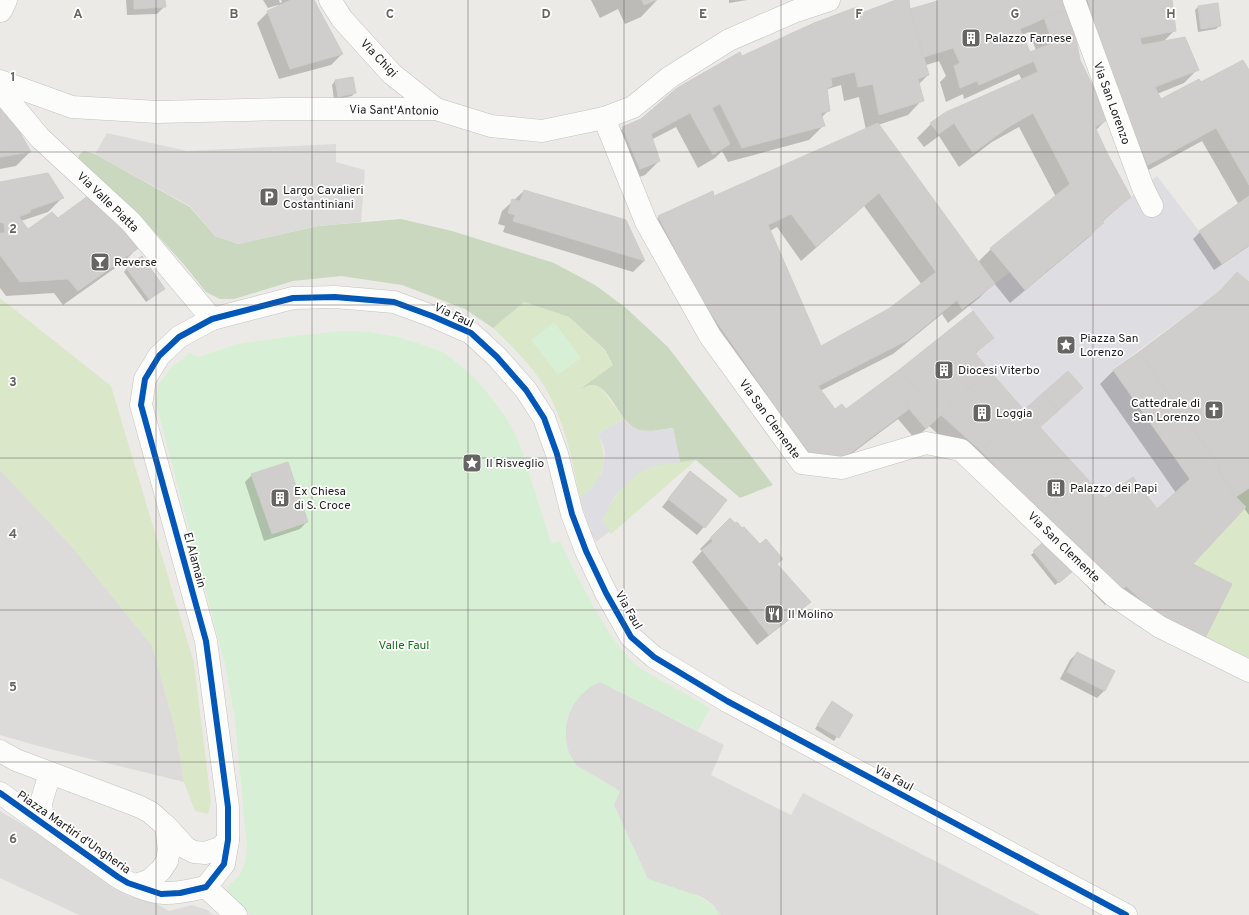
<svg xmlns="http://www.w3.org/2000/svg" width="1249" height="915" font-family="Overpass,sans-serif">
<rect width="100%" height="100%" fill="#eceae7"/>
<g fill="#dae7c8">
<polygon points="0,298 111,386 194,663 211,802 208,814 195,811 184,782 175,728 152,646 73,548 0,470"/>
<path d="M524,302L569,317L604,350L613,365L581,388L592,385L601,388L624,419L598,434C609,460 604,482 580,498C571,454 562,406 533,370C521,355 507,341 493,328Z"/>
<path d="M696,460L611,534L602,520C613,498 628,475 653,466C666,462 682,462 696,460Z"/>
<polygon points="1249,488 1249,660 1205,638 1193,565 1246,507 1236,497"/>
</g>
<path fill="#c9d8be" d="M84,151L95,154L190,207L215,236L238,244L318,226L401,219L452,231L554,263L595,285L626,308L668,347L773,485L740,498L696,460L680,462L673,428C662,429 649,433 639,430C619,424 611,385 592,385C588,385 583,388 580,389L613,365L605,350L569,317L524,302L493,328L465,309L402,285L341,276L293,281L234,299H220L206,292L186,267L144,220L78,159L79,155Z"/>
<g fill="#d7f0d5">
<polygon points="554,322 581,358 558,375 531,340"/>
<path d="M344,331L371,332L398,337L420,344L443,352L468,371L481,385L505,416L515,434L522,451L551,543L560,541C570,563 581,583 592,604C607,629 618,650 641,669L710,708L698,731L600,682L576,765L620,791L648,879C671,887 707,893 721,915H251L227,893C227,883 235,881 240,874C245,866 246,857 247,848L235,720L225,664L156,404L159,384L171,367L190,353L199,357L237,344L294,336Z"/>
</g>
<g fill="#dcdbda">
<polygon points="107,133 187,151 336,144 336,162 365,170 361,222 318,226 238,244 215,236 190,206 95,154"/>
<polygon points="0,470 73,548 152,646 175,728 184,782 42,747 0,735"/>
<polygon points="600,682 724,745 711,775 791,815 803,793 1040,915 721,915 712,904 702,897 648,879 614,805 620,791 576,765 569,753 566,741 566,727 569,714 574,704 581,695 590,687"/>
<polygon points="0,811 169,911 192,905 207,910 213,915 79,915 0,878"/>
</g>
<g fill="#dedde1">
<polygon points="1157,176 1199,231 1249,245 1249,282 1237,272 1220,291 1113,369 1190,479 1157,509 1133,477 1105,498 1039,428 975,353 994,338 968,305 1010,272 1025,290 1104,224 1102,221"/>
<polygon points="624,419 631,426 639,430 652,431 673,428 680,462 653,466 639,473 625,485 615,496 602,520 610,531 596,542 589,531 580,498 592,488 602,472 605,453 603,445 598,434"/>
</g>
<g fill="#0003" fill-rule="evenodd">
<polygon points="126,0 164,0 165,6 157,14 127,15"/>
<polygon points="263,0 279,0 280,3 282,2 281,0 313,0 342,54 331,65 279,79 257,23 268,12 279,7 278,5 268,8"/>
<polygon points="591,0 657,0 641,17 625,24 618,9 600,18"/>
<polygon points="729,0 747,0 729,3"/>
<path d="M899,0H908L909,11L944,0H1061L1079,60L1102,107L1073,0H1171L1175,30L1163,42L1198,69L1184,83L1157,94L1161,101L1201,83L1249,72V246L1214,270L1193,239L1200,232L1239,205L1202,141L1134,178L1108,118L1095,131L1130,197L1102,222L1103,223L1089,237L1010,303L994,283L979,298L948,323L942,314L893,354L820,391L834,410L846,411L992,338L975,354L1023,411L1105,500L1156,510L1176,493L1100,384L1114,370L1249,284V515L1244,508L1192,565L1204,638L1111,599L1105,605L1072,571L1055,585L1031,555L1043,544L968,466L971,463L929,426L915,439L898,419L826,473H811L644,231L659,217L712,192L714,198L866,130L859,97L844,101L841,85L828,89L826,90L828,111L821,118L823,126L809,140L728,162L722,151L715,158L698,168L676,127L651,140L659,161L645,175L626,182L609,142L623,128L642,120L742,57ZM1029,32L1036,50L1029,53L1022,35ZM939,61L946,76L940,82L946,102L963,94L964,99L1019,74L1022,80L946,113L931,124L917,138L924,147L939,136L959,167L992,142L1019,127L1056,197L991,249L978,262L878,125L908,115L922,100L918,85L928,75L926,65ZM864,206L922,285L891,309L820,347L770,231L777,227L801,261Z"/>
<polygon points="1198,7 1220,25 1216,29 1198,32 1195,10"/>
<polygon points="352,78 355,92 352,96 334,100 332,85 335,81"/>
<polygon points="0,102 30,152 16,166 0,169"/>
<polygon points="0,183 62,198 48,212 21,221 28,231 58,219 138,247 125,261 63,305 54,293 6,296 0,288"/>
<polygon points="524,191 625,221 644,261 633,272 503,232 505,226 498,224 502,211"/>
<polygon points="127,268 160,292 146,302 124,272"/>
<polygon points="690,472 726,501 697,535 662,507"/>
<polygon points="252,475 307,522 300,529 264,541 245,482"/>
<polygon points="730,519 776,564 810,602 799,612 757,645 692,562 702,551 700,549"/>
<polygon points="1077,653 1113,672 1104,691 1097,698 1060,679 1070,660"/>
<polygon points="832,702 852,715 834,741 815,729"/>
</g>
<g fill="#d0cecc" stroke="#cfccc8" fill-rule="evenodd">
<polygon points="134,0 165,0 166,7 134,9"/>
<polygon points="291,0 314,0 343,54 290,69 267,11"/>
<polygon points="642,0 656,0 644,5"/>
<polygon points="896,0 909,0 910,9 929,75 918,79 924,101 879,115 873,84 858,87 855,72 831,78 832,86 827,88 830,111 821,113 825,126 742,148 720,104 712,108 730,144 713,155 690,113 651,134 660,161 640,169 622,127 641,119 677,88 740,52 742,56 814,23 857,7 864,12"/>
<polygon points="941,0 1062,0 1066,9 1020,29 1034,61 979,85 977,81 960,88 954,66 960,63 953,48 924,57 910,9"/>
<polygon points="1088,0 1172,0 1176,31 1140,38 1142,45 1185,37 1199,70 1155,87 1161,99 1199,79 1201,82 1243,60 1249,70 1249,185 1216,128 1148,165 1128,119 1102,53"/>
<polygon points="1218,3 1221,26 1201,29 1198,6"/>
<polygon points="1066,9 1076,39 1080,60 1109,119 1095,127 1107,153 1131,197 1102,221 1104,223 1025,290 990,248 1070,184 1033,113 1007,128 973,153 954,123 939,134 930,123 946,112 1038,72 1030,52 1053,43 1044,18"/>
<polygon points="353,77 356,93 338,97 335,80"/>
<polygon points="0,100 8,111 31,152 0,157"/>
<path d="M878,123L995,284L962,309L957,300L908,340L818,386L835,409L842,404L846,409L899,370L918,391L905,404L909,409L841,460L812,456L775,406L701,299L658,216L713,191L714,196ZM879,193L936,272L890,308L821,346L768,225L791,214L816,247Z"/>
<polygon points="48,173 64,198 30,210 31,212 19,217 28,229 52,212 58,218 88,196 140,247 78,291 68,279 20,282 0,255 0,233 5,233 4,223 0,222 0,182"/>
<polygon points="524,190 626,220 645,261 513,221 515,215 508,213 512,199 520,201"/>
<polygon points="1249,196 1249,245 1222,264 1199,231"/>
<polygon points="142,256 165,289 149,299 126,268"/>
<polygon points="1237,272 1249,282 1249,488 1236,497 1217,469 1220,467 1139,352 1220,291"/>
<polygon points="973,311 994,338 975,353 989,370 926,429 905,404 918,391 899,370"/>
<polygon points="1139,352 1220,467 1217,469 1236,497 1246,507 1193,564 1232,584 1205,638 1152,610 1126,586 1119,592 1070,545 981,451 1024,410 1105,498 1133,477 1157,509 1190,479 1113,370"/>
<polygon points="989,370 1024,410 981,451 941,415"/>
<polygon points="1068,371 1083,388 1058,411 1043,393"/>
<polygon points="1043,393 1058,411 1039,428 1024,410"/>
<polygon points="288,462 308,522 272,534 251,474"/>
<polygon points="690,471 727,500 705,528 668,499"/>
<polygon points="730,518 735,523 737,522 742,528 744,527 760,544 766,539 783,559 777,564 811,602 769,635 702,550 713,541 710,538"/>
<polygon points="1047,539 1073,571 1059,583 1033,551"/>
<polygon points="1077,652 1115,671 1105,691 1067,672"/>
<polygon points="832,701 853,715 839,738 817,725"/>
</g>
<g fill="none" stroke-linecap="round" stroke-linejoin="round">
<defs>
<g id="minor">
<polyline points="330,0 342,19 392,74 436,109"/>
<polyline points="1074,0 1143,188 1152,206"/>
<polyline points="1,11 6,0"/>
<polyline points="0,81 72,107 157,112 284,109 436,109 491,126 542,131 604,118 633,107 670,77 729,40 796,11 829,0"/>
<polyline points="0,90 40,138 131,222 212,319"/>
<polyline points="604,118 646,222 710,336 802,463 842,468 926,443 961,450 1114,596 1160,627 1249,671"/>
<polyline points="0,751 16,760 138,806 150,812 166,826 169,850 167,861 161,870 150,880 136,885"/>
<path d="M0,793L118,877C128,883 151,893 163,893C177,894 192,890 206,887"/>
<polyline points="43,823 41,803 50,773"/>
<polyline points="166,826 186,848 194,852 205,853 220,848 228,840"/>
<polyline points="206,887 224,864 228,840 228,807 206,641 141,405 145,379 159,356 179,337 212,319 293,298 335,297 394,302 432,316 471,333 497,357 526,390 544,418 557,454 572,514 586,551 606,593 631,637 654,657 727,701 1126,915"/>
<polyline points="206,887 236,915"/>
</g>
</defs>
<use href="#minor" stroke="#c3c2c1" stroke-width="23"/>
<use href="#minor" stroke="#fcfcfb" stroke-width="22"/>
<defs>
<polyline id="cycleway" points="0,793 118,877 128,883 161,894 180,893 206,887 224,864 228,840 228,807 206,641 141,405 145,379 159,356 179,337 212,319 293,298 335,297 394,302 432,316 471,333 497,357 526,390 544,418 557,454 572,514 586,551 606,593 631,637 654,657 727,701 1126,915"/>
</defs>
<use href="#cycleway" stroke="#fff" stroke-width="8"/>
<use href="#cycleway" stroke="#0057b8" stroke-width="6"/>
</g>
<path fill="none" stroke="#666564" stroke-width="1" stroke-opacity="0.55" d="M156,0V915M312,0V915M468,0V915M624,0V915M781,0V915M937,0V915M1093,0V915M0,152H1249M0,305H1249M0,458H1249M0,610H1249M0,762H1249"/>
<defs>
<symbol id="building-square" viewBox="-11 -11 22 22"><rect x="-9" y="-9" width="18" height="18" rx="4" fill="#666564" stroke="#fff"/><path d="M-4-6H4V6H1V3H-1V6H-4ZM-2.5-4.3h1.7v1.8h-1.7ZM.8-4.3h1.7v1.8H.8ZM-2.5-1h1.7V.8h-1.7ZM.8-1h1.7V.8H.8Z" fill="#fff"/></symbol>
<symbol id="parking-square" viewBox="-11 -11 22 22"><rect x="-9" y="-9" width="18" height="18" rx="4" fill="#666564" stroke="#fff"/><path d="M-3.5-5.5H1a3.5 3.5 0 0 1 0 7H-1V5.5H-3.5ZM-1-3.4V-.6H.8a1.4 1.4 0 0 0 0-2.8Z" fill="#fff"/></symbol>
<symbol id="bar-square" viewBox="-11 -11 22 22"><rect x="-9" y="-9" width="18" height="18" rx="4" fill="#666564" stroke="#fff"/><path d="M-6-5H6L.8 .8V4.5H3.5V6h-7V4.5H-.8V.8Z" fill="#fff"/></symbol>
<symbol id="sight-square" viewBox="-11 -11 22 22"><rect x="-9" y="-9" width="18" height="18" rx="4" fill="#666564" stroke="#fff"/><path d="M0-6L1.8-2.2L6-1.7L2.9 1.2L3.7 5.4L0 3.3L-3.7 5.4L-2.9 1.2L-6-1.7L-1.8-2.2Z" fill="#fff"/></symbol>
<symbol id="church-square" viewBox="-11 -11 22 22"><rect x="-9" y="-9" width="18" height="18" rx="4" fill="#666564" stroke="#fff"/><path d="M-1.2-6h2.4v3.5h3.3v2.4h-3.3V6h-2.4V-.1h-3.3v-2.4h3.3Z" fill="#fff"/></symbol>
<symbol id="restaurant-square" viewBox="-11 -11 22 22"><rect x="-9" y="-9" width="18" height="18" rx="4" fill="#666564" stroke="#fff"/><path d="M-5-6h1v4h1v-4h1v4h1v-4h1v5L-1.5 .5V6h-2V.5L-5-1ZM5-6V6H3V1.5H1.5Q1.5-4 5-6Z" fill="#fff"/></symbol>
</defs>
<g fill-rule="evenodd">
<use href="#building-square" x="960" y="27" width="22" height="22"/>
<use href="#parking-square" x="258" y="186" width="22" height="22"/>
<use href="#bar-square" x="89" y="251" width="22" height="22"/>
<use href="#sight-square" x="1055" y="334" width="22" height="22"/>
<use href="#building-square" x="933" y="359" width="22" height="22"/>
<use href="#church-square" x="1203" y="399" width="22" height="22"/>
<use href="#building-square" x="971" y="402" width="22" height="22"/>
<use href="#sight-square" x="461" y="452" width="22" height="22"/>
<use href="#building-square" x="1045" y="477" width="22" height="22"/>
<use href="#building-square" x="269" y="487" width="22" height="22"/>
<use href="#restaurant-square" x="763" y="603" width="22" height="22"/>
</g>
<g text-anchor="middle" stroke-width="3.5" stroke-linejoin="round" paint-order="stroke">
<g font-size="12" fill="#1e1e1e" stroke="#fff" text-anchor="start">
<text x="985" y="42">Palazzo Farnese</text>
<text x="283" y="194">Largo Cavalieri<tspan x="283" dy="14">Costantiniani</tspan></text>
<text x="114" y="266">Reverse</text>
<text x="1080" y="342">Piazza San<tspan x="1080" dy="14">Lorenzo</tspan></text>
<text x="958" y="374">Diocesi Viterbo</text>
<text x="1200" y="407" text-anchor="end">Cattedrale di<tspan x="1200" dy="14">San Lorenzo</tspan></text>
<text x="996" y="417">Loggia</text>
<text x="486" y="467">Il Risveglio</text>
<text x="1070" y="492">Palazzo dei Papi</text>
<text x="294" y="495">Ex Chiesa<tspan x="294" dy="14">di S. Croce</tspan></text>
<text x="788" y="618">Il Molino</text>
</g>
<g font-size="12" fill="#1e1e1e" stroke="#fff">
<text transform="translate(379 58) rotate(46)" y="4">Via Chigi</text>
<text transform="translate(1112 103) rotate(70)" y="4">Via San Lorenzo</text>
<text transform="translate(394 110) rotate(1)" y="4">Via Sant'Antonio</text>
<text transform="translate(108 202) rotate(44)" y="4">Via Valle Piatta</text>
<text transform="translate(454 315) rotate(25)" y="4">Via Faul</text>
<text transform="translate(770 419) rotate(54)" y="4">Via San Clemente</text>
<text transform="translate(1064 547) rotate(44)" y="4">Via San Clemente</text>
<text transform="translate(195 560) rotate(75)" y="4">El Alamain</text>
<text transform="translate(629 610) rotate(60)" y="4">Via Faul</text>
<text transform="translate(894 778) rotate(28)" y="4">Via Faul</text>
<text transform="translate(74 832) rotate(35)" y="4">Piazza Martiri d'Ungheria</text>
</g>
<g font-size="12" fill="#147418" stroke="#fff">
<text x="404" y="649">Valle Faul</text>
</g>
</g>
<g font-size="13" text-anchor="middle" font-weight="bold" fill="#666564" stroke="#fff" stroke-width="3.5" stroke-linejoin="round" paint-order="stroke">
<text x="78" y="18">A</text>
<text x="234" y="18">B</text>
<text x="390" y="18">C</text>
<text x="546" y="18">D</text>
<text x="703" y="18">E</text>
<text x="859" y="18">F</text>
<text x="1015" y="18">G</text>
<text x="1171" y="18">H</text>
<text x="13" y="81">1</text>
<text x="13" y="233">2</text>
<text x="13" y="386">3</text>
<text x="13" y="538">4</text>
<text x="13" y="691">5</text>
<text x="13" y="843">6</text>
</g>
</svg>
